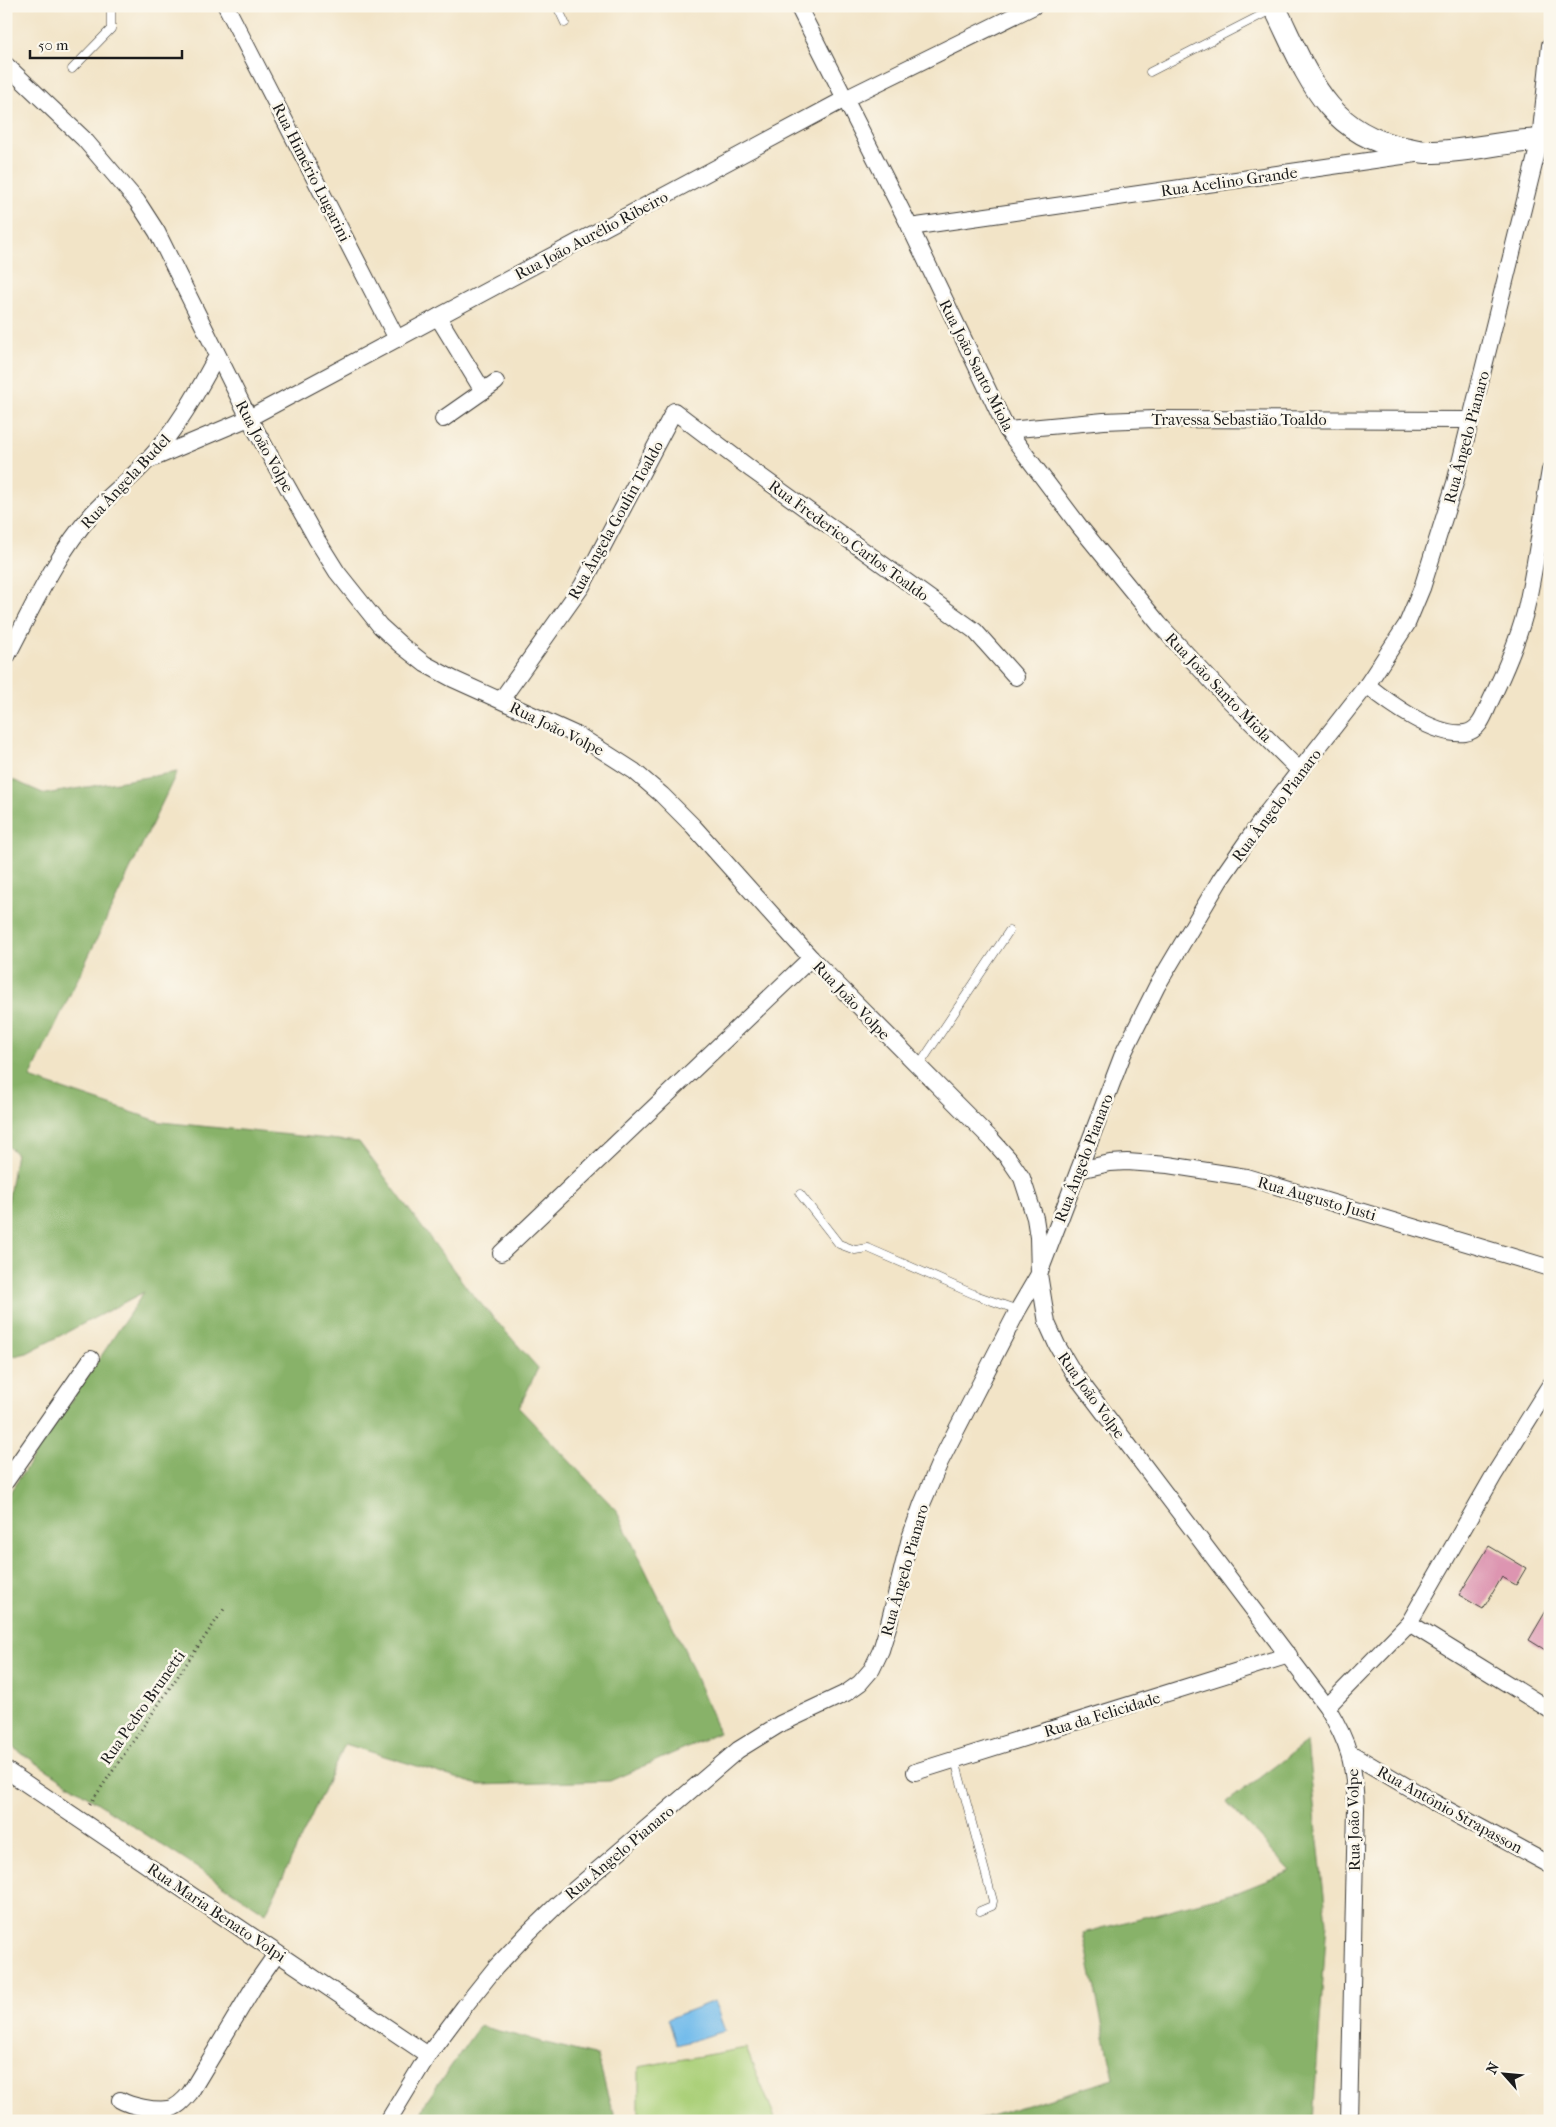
<svg xmlns="http://www.w3.org/2000/svg" width="1556" height="2127" font-family="'IM FELL French Canon',serif">
<rect width="100%" height="100%" fill="#fbf7ec"/>
<filter id="ink" filterUnits="userSpaceOnUse"><feTurbulence type="fractalNoise" baseFrequency=".02" numOctaves="2"/><feDisplacementMap in="SourceGraphic" scale="10" xChannelSelector="R" yChannelSelector="G"/><feConvolveMatrix kernelMatrix="1 2 1 2 8 2 1 2 1" color-interpolation-filters="sRGB"/></filter>
<filter id="wash" filterUnits="userSpaceOnUse"><feTurbulence type="fractalNoise" baseFrequency=".0096" numOctaves="4" result="noise"/><feDisplacementMap in="SourceGraphic" scale="20" xChannelSelector="R" yChannelSelector="G"/><feGaussianBlur stdDeviation="1.12" result="paint"/><feColorMatrix in="noise" values="0 0 0 0 0 0 0 0 0 0 0 0 0 0 0 0 0 1.4 0 .05"/><feComposite in="paint" operator="in"/></filter>
<g filter="url(#wash)">
<rect width="100%" height="100%" fill="#f2e4c7"/>
<polygon fill="#abd079" stroke="#64764a" points="746,2048 776,2121 639,2121 639,2067"/>
<g fill="#88b269" stroke="#526742">
<polygon points="177,772 30,1078 161,1122 359,1142 467,1288 538,1368 519,1408 616,1510 686,1653 719,1733 610,1781 479,1785 345,1744 266,1913 6,1743 6,1498 144,1292 27,1353 6,1358 6,1201 8,1202 16,1153 6,1145 6,777 45,794"/>
<polygon points="1307,1742 1327,1922 1313,2121 974,2121 1114,2079 1083,1933 1238,1892 1291,1871 1227,1802"/>
<polygon points="479,2026 597,2056 615,2121 418,2121 426,2102"/>
</g>
<polygon fill="#73bceb" stroke="#486c84" points="714,2001 725,2031 677,2045 668,2019"/>
<g id="blocks">
<g fill="#dd95b1">
<polygon points="1489,1546 1526,1568 1516,1585 1502,1577 1483,1609 1459,1595"/>
<polygon points="1550,1604 1550,1653 1529,1640"/>
</g>
</g>
</g>
<g filter="url(#ink)">
<use href="#blocks" fill-opacity="0" stroke="#3c3a36" stroke-width="1"/>
<g fill="none" stroke-linecap="round" stroke-linejoin="round">
<defs>
<g id="lane">
<polyline points="557,6 565,23"/>
<polyline points="72,69 111,29 111,6"/>
<polyline points="1150,72 1273,9"/>
<polyline points="918,1067 1009,931"/>
<polyline points="800,1194 839,1244 855,1250 868,1248 978,1296 1018,1310"/>
<polyline points="955,1760 993,1901 992,1906 980,1911"/>
</g>
<g id="street">
<polyline points="226,6 397,339"/>
<polyline points="798,6 910,227 1007,430 1080,527 1159,624 1227,698 1300,771"/>
<path d="M6,65L84,139L137,201L157,232L249,418L317,540L337,572L380,626L402,646L425,664L453,679L581,737L634,771L662,795L693,826L811,958L992,1140L1009,1159L1022,1178L1035,1218L1038,1237L1039,1274L1047,1323L1057,1345L1073,1372L1327,1707C1350,1745 1354,1763 1356,1808L1349,2121"/>
<polyline points="910,227 1416,154"/>
<polyline points="438,317 483,391"/>
<polyline points="443,419 496,382"/>
<polyline points="1007,430 1104,421 1154,419 1471,420"/>
<polyline points="147,461 249,418 845,99 1034,6"/>
<path d="M6,658C32,609 55,556 92,514C109,495 130,480 147,461C176,431 197,393 217,356"/>
<path d="M1367,685C1389,703 1435,737 1465,733C1480,731 1485,713 1490,702C1504,673 1517,643 1525,613C1536,566 1542,517 1550,470"/>
<polyline points="501,700 582,586 674,411 752,470 975,631 1016,677"/>
<polyline points="1079,1170 1110,1163 1127,1162 1168,1165 1246,1177 1550,1268"/>
<polyline points="501,1253 811,958"/>
<polyline points="6,1481 91,1359"/>
<polyline points="1409,1623 1550,1710"/>
<polyline points="1327,1707 1409,1623 1494,1475 1550,1385"/>
<polyline points="1350,1753 1433,1802 1550,1865"/>
<polyline points="6,1770 428,2055"/>
<polyline points="915,1772 1289,1655"/>
<path d="M120,2100C130,2106 155,2111 168,2109C177,2108 184,2100 190,2093L256,1983L277,1953"/>
<polyline points="388,2121 428,2055 464,2007 496,1967 529,1932 560,1902 738,1750 780,1724 846,1693 860,1683 872,1669 881,1650 888,1627 910,1538 922,1504 940,1462 1018,1310 1039,1274 1123,1054 1157,986 1220,880 1268,811 1367,685 1407,624 1422,588 1455,483 1540,140 1550,45"/>
</g>
<path id="secondary" d="M1274,6C1306,70 1324,133 1403,148C1411,149 1420,152 1429,152C1469,152 1509,139 1550,140"/>
</defs>
<use href="#lane" stroke="#3c3a36" stroke-width="9"/>
<use href="#street" stroke="#3c3a36" stroke-width="18"/>
<use href="#secondary" stroke="#3c3a36" stroke-width="24"/>
<polyline stroke="#3c3a36" stroke-width="3" stroke-dasharray="1 4" stroke-linecap="butt" points="90,1804 224,1609"/>
<use href="#lane" stroke="#fff" stroke-width="8"/>
<use href="#street" stroke="#fff" stroke-width="16"/>
<use href="#secondary" stroke="#fff" stroke-width="22"/>
</g>
</g>
<g text-anchor="middle" stroke-width="5" stroke-linejoin="round" paint-order="stroke">
<g font-size="16" fill="#1c1c1c" stroke="#fbf7ec">
<text transform="translate(312 172) rotate(63)" y="6">Rua Himério Lugarini</text>
<text transform="translate(1229 181) rotate(-8)" y="6">Rua Acelino Grande</text>
<text transform="translate(591 235) rotate(-28)" y="6">Rua João Aurélio Ribeiro</text>
<text transform="translate(977 365) rotate(63)" y="6">Rua João Santo Miola</text>
<text x="1239" y="425">Travessa Sebastião Toaldo</text>
<text transform="translate(1466 437) rotate(-75)" y="6">Rua Ângelo Pianaro</text>
<text transform="translate(265 446) rotate(61)" y="6">Rua João Volpe</text>
<text transform="translate(125 481) rotate(-47)" y="6">Rua Ângela Budel</text>
<text transform="translate(615 520) rotate(-61)" y="6">Rua Ângela Goulin Toaldo</text>
<text transform="translate(849 540) rotate(36)" y="6">Rua Frederico Carlos Toaldo</text>
<text transform="translate(1219 687) rotate(46)" y="6">Rua João Santo Miola</text>
<text transform="translate(557 728) rotate(26)" y="6">Rua João Volpe</text>
<text transform="translate(1276 805) rotate(-53)" y="6">Rua Ângelo Pianaro</text>
<text transform="translate(852 1000) rotate(46)" y="6">Rua João Volpe</text>
<text transform="translate(1083 1158) rotate(-69)" y="6">Rua Ângelo Pianaro</text>
<text transform="translate(1317 1198) rotate(16)" y="6">Rua Augusto Justi</text>
<text transform="translate(1092 1395) rotate(54)" y="6">Rua João Volpe</text>
<text transform="translate(904 1570) rotate(-74)" y="6">Rua Ângelo Pianaro</text>
<text transform="translate(142 1707) rotate(-55)" y="6">Rua Pedro Brunetti</text>
<text transform="translate(1102 1714) rotate(-17)" y="6">Rua da Felicidade</text>
<text transform="translate(1450 1809) rotate(29)" y="6">Rua Antônio Strapasson</text>
<text transform="translate(1353 1820) rotate(-91)" y="6">Rua João Volpe</text>
<text transform="translate(619 1852) rotate(-40)" y="6">Rua Ângelo Pianaro</text>
<text transform="translate(217 1912) rotate(34)" y="6">Rua Maria Benato Volpi</text>
</g>
</g>
<rect width="1556" height="2127" fill="none" stroke="#fbf7ec" stroke-width="25"/>
<g transform="translate(1504 2074) rotate(297)" stroke="#fbf7ec" stroke-width="4" paint-order="stroke">
<path d="M0-4L9 19L0 12L-9 19Z" fill="#1c1c1c"/>
<text y="-8" font-size="14" font-weight="bold" text-anchor="middle" fill="#1c1c1c">N</text>
</g>
<path d="M30 50v8h152v-8" fill="none" stroke="#1c1c1c" stroke-width="2.5"/>
<text x="38" y="50" font-size="15" fill="#1c1c1c" stroke="#fbf7ec" stroke-width="4" paint-order="stroke">50 m</text>
</svg>
